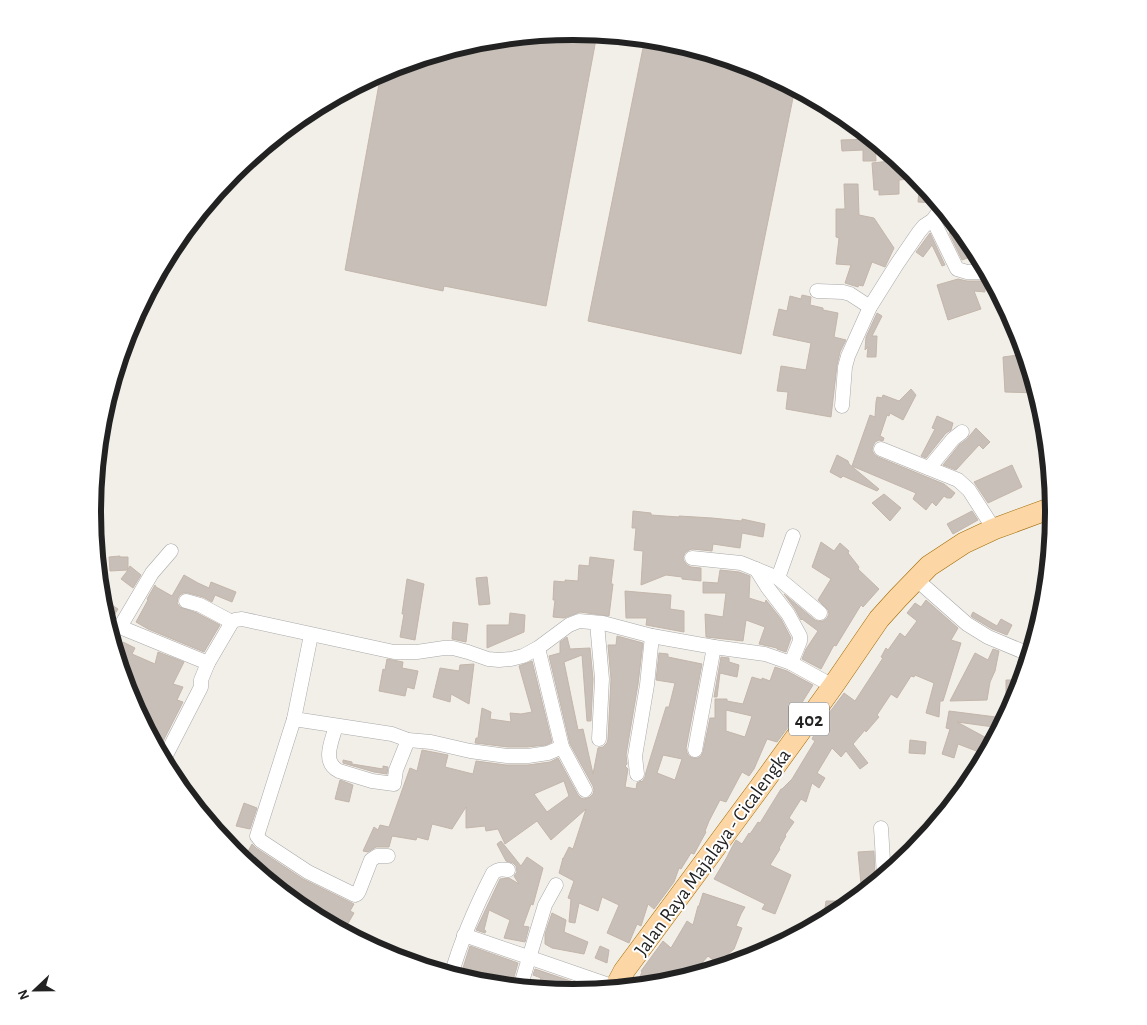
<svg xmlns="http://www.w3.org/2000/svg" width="1147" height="1025" font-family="'Alegreya Sans',sans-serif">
<rect width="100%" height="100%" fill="#f2efe9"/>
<g fill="#c7bfb8" stroke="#c4b6ab" fill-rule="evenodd">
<polygon points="574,31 597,34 546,306 444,286 443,291 345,270 381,73 390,68 480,40"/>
<polygon points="645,38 668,41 758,68 795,88 741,354 588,321"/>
<polygon points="873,139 875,140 876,161 863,161 863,150 842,151 841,140"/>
<polygon points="899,160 909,168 910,179 899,180 899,194 879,195 879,190 874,190 872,163"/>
<polygon points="920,180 934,197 934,203 918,202"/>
<polygon points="844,184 858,184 859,215 874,218 894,248 885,267 872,262 863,286 859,285 858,287 845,283 851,265 836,264 839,238 836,237 836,209 845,209"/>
<polygon points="960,229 974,245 978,254 962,260 949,233"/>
<polygon points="930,233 945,265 942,266 932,245 923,257 916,252"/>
<polygon points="958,279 967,281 988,281 992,280 997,288 985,289 985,292 974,291 981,309 948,320 937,285"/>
<polygon points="802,295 811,297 810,305 823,308 823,310 838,313 834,337 846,340 840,352 837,365 831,417 786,409 788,392 777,391 781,366 806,370 811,343 773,335 779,309 787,311 790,296 801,299"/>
<polygon points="877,313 882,316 872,336 877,336 876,357 867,357 868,347 865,350 866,337"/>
<polygon points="1026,354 1038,393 1005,392 1003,357"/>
<polygon points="911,389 916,395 903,420 890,413 889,416 887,415 880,436 884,438 883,441 879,440 875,442 873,446 872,450 874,454 878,457 944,484 955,493 951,498 947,498 944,496 936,506 932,502 926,510 913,499 916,493 852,466 870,415 875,417 876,402 877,397 882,398 883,395 899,401"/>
<polygon points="937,416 953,423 951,430 946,433 926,458 921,456 935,429 932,428"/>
<polygon points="976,428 990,442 983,449 979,445 956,470 943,465 959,445 967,439"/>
<polygon points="837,455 848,461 849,464 879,489 877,491 843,476 841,478 830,472"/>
<polygon points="1012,465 1022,487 988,503 974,482"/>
<polygon points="884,494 901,508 890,521 872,503"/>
<polygon points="633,511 651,513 651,515 679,517 679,516 712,518 742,521 742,519 765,524 763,537 742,533 740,548 713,544 712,551 692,549 689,550 685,553 683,558 684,561 687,565 691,567 701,568 701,581 682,579 682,577 666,575 641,585 643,551 634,550 636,528 632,528"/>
<polygon points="972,511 978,520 953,534 947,524"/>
<polygon points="821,542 834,551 840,543 849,551 848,553 859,567 858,569 879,589 863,607 861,605 836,646 834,645 821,669 802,659 806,649 818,631 802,619 801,620 795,609 784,594 815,620 818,621 823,621 827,618 829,614 828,610 818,600 831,579 812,567"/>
<polygon points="120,556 120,557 128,557 128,569 130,566 141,575 133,588 121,579 128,570 110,571 109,557"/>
<polygon points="590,557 614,560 611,584 613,584 609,616 580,612 564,618 553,617 555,600 553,600 554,581 565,582 565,580 578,581 579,565 589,566"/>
<polygon points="720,570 739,572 750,576 749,598 765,603 766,600 781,619 791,638 786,652 777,649 777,648 759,644 765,627 746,620 743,641 706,637 705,614 723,617 726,593 703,593 703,582 718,583"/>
<polygon points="184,575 198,583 209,588 211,582 236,592 232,602 215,595 212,602 203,597 188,593 183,593 180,595 178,598 177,603 180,607 197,613 220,625 204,652 148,629 136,622 148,600 147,599 155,585 156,587 172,596"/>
<polygon points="487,577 490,604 479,605 476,578"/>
<polygon points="407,579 424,584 415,640 400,637 404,614 402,614"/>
<polygon points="625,591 671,595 670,609 684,611 684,632 646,625 647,618 626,618"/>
<polygon points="101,598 118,609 113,617 105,617 101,606"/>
<polygon points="926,600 958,628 951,640 961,643 943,701 940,701 939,717 926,713 934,683 915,675 914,677 911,676 897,698 891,694 877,715 879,717 866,732 865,730 853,744 868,763 860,769 846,751 841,757 832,748 817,773 825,778 819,788 812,783 806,802 801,799 789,818 794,822 785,835 786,836 779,848 780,849 770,865 791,875 775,914 762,909 765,904 714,879 727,857 732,847 736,840 742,844 749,833 750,834 758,822 760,823 781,789 782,789 792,779 815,741 812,739 817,729 844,693 855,701 883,658 881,657 886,648 888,650 900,633 905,637 917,621 907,613 915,603 921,607"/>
<polygon points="973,612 997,626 1001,619 1012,625 1007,635 992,629 972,617 971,616"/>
<polygon points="510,613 525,615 524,632 487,648 487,625 509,625"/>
<polygon points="453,622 468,624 466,642 452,639"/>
<polygon points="111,636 123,643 123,642 135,648 132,654 155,664 158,652 184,662 173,684 183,687 177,700 183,702 158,751 129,696"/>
<path d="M617,636L643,643L638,684L626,755L627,764L625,766L628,769L625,787L636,789L637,783L641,781L642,782L645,777L646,772L666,707H669L675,683L656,680L659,653L668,654V657L702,664L686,748L687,753L689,756L693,758H698L701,756L703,752L710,718H715V699H727V701L743,704L752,677L762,680V678L770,681L775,667L787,671L813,685L791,720L789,726L777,742L767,739L754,769L749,776L742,772L726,802L720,800L709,821L705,831L706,832L694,854L691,853L681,869L679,868L674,882L654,909L648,904L641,926L637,924L629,943L607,933L619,905L602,897L598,911L579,903L575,923L569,922L571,899L568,898L574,881L559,873L563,858V859L569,847L573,849L586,809L551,840L537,821L505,844L498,829L486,831L485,826L466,828V807L452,829L432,824L428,840L417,837L416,840L392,836L389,847H376L368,852L363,851L374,827L378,830L380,825L389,827L410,768L417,771L422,750L448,755L445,767L473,774L476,761L506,765H528L550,762L558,758L578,795L581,798L584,799L590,797L593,794L594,790L593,786L570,744L549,656L560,653V642L567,637L570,649L590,648L593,679L591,721H587L582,655L564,662L578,730L583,729L593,774L598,748L603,747L607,743L608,739L611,679L608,645H616ZM726,710L752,716L745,737L726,731ZM663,755L682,759L675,780L657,773ZM564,781L569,796L547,812L534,794Z"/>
<polygon points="993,649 999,651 995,671 990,682 987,700 950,701 975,653 988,660"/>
<polygon points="721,657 729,658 729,662 739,665 737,677 720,673 717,697 714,697"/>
<polygon points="387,659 403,662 402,668 418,671 414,689 407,687 405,696 379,691 383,669 385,670"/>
<polygon points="532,661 552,742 546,745 527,747 508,747 475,743 476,738 478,738 482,708 491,712 490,719 511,722 510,713 521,714 532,712 519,666"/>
<polygon points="474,664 469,704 451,694 450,702 433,697 440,668 459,671 460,665"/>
<polygon points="1006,680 1023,680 1017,699 1006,700"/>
<polygon points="949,711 1004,718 1003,724 1001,728 957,722 994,742 987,755 958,744 954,758 942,754 950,729 946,728"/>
<polygon points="910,740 926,742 925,754 909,753"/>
<polygon points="343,760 352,762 352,764 383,769 383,766 388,767 387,774 374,772 343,763"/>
<polygon points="340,780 353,785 349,802 335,799"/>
<polygon points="244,803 257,808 250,829 236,826"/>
<polygon points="501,841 521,866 527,857 543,868 533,905 531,904 523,926 529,927 525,942 504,938 510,920 489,910 484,930 486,931 485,933 476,930 500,879 509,878 519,884 514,876 517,872 516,866 513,863 506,861 497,844"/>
<polygon points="252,844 256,848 303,879 354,904 350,911 354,913 343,932 318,919 320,916 300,906 303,901 281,892 243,861"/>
<polygon points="874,851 875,878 877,883 862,895 858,852"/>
<polygon points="703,893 745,907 741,914 736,926 742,928 734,949 726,956 728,957 721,966 708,956 689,978 667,985 635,988 642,972 641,971 663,941 671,948 687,921 693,925 698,906 699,906"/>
<polygon points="826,901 855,901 841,913 823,922"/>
<polygon points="552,913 566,920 564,932 588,942 584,954 552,948 545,944 545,934"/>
<polygon points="470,946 518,963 512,984 502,982 500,987 479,984 462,979 464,968 463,968"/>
<polygon points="600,946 609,950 607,963 595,958"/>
<polygon points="535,969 600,991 573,994 534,990 541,978 533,975"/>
</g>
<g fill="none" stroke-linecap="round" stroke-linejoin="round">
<defs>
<g id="minor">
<polyline points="933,220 957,269 967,272 988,272"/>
<polyline points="817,291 843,292 850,294 870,307"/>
<polyline points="842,406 845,367 848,356 870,307 897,264 919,232 924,226 933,220 942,207"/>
<polyline points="881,449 958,480 969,490 994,529"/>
<polyline points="929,468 953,439 962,432"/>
<polyline points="692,558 741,563 778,578 820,613"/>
<polyline points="756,569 768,588 788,614 800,636 800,641 791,663"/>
<polyline points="778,578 793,536"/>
<polyline points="917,580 967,624 988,637 1024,652"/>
<polyline points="186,601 200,605 232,622"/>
<polyline points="597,623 602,679 599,739"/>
<polyline points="107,625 120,627 208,663 232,622 235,620 242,619 394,652 417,652 444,648 453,648 468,652 488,659 499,660 511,659 523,656 538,648 569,625 579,621 603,623 652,636 714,647 765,654 791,663 833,686"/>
<polyline points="120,627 152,573 171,551"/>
<polyline points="311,635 294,719 257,836 261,841 308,872 355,895 357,894 359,891 371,860 377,856 388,856"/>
<polyline points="538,648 562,747 585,790"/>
<polyline points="294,719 392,734 408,740 431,742 470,751 507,756 528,756 548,753 562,747"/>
<path d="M336,726C332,741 321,762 339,771L372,781L394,784L396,770L408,740"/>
<polyline points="695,750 714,647"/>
<polyline points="163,761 201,687 201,680 208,663"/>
<polyline points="637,774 635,756 647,685 652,636"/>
<polyline points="881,828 884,877"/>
<polyline points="464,935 615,987"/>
<path d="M451,976C461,940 476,906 493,873C498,869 502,869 508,870"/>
<polyline points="520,988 545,905 556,885"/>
</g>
<polyline id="primary" points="614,990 624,971 760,787 833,686 879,619 898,598 929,566 964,543 994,529 1054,507"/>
</defs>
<use href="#minor" stroke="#a9a9a9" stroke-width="15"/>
<use href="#primary" stroke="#a06b00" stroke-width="22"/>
<use href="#minor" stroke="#fff" stroke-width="14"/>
<use href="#primary" stroke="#fcd6a4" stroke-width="21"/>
</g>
<g text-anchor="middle" stroke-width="4" stroke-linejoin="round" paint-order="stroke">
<rect fill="#fff" stroke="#646464" stroke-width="1" x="789" y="702.5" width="40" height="33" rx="4"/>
<g font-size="19" font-weight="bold" fill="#222">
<text x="809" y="726">402</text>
</g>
<g font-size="20" fill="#222" stroke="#fff">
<text transform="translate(712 852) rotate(-54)" y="7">Jalan Raya Majalaya - Cicalengka</text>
</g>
</g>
<path d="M0 0H1147V1025H0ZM101 512a472 472 0 1 1 944 0a472 472 0 1 1-944 0Z" fill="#fff" fill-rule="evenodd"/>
<path fill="none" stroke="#222" stroke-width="6" d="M101 512a472 472 0 1 1 944 0a472 472 0 1 1-944 0Z"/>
<g transform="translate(35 990) rotate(248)" stroke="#ffffff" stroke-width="4" paint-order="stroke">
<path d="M0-4L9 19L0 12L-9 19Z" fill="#222222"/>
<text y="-8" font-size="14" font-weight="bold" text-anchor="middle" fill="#222222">N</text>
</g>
</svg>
